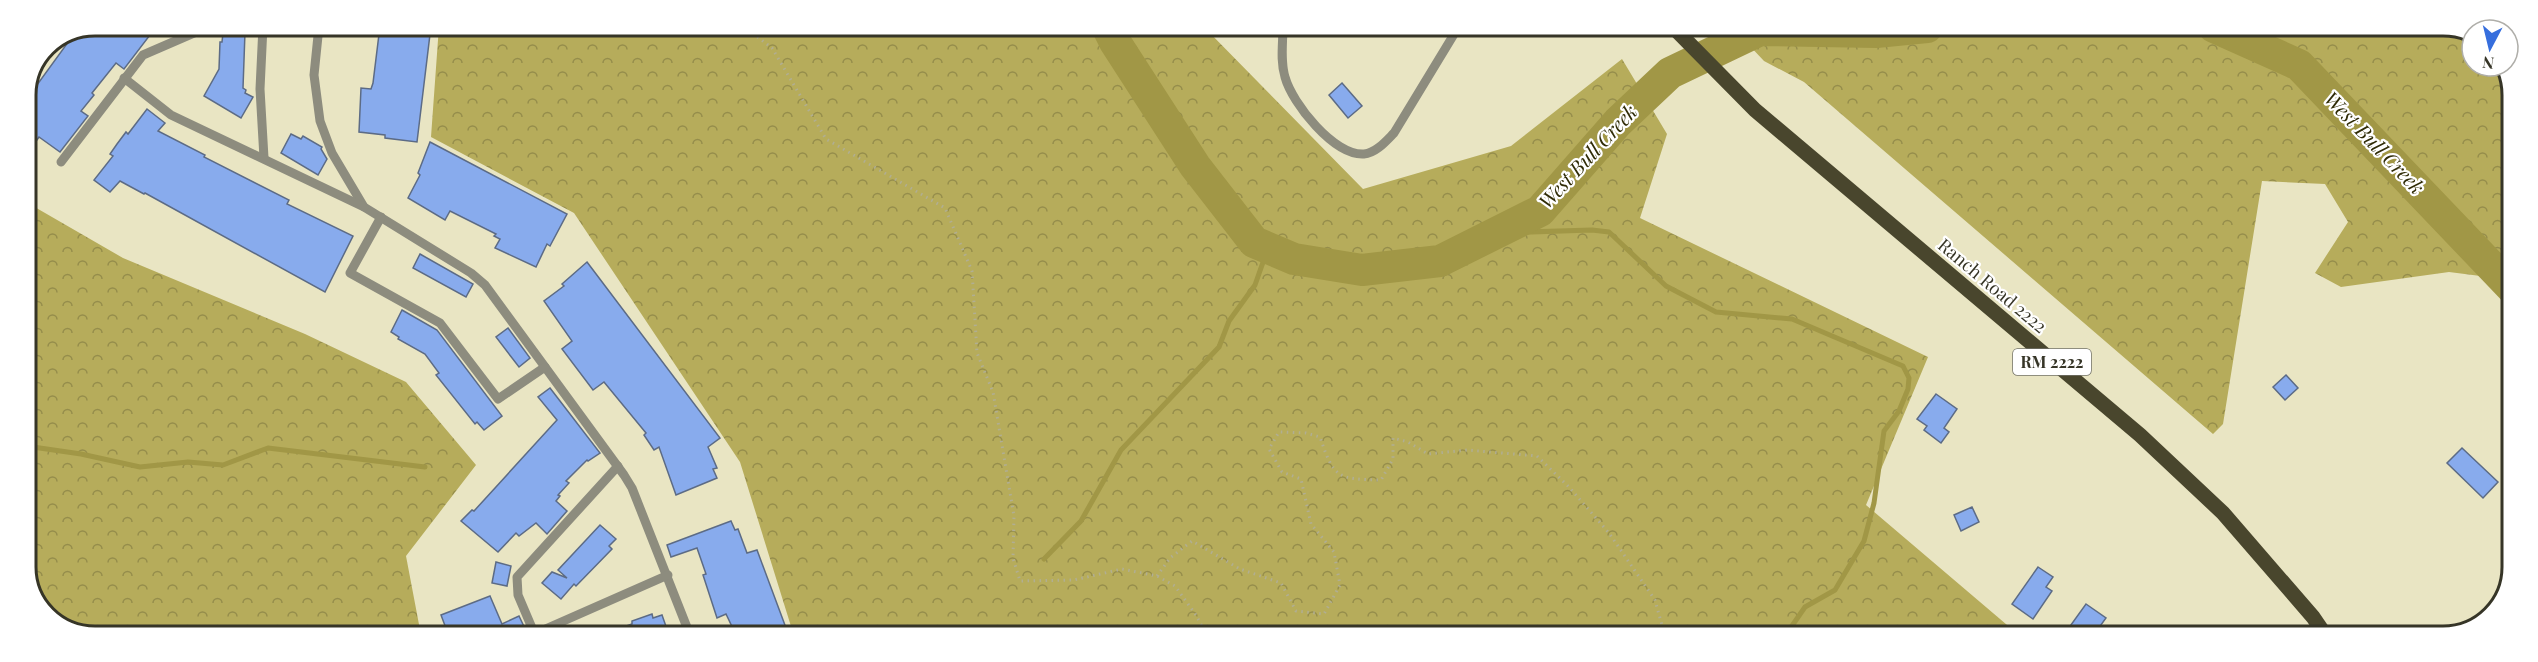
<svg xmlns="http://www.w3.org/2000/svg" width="2538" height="662" font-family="'Playfair Display',serif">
<defs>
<pattern id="forest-crowns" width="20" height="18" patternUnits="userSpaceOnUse" patternTransform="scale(1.5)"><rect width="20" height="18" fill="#b6ac5b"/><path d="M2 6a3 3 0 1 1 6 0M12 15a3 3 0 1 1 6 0" fill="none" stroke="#958d4b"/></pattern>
</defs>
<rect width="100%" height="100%" fill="#e9e5c3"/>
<g fill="url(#forest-crowns)">
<polygon points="439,26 1203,26 1363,189 1511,146 1622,59 1667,134 1640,218 1928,357 1866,505 2020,636 794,636 740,462 574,213 431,137"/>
<polygon points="1731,26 2457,27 2472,36 2472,66 2502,66 2512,90 2512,280 2449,272 2341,287 2315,273 2348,222 2325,184 2262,181 2223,424 2213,434 1804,82 1764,61"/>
<polygon points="26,202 123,258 305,334 406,382 476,465 406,556 421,635 81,635 43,613 26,576"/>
</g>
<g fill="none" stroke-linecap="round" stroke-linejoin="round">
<g stroke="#a19746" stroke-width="5">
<polyline points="1496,233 1592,230 1609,232 1666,286 1716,312 1792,319 1903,366 1909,378 1908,389 1899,411 1884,431 1874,503 1864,541 1835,590 1805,607 1785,636"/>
<polyline points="26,446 81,454 140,467 188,462 223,465 268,448 425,467"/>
<polyline points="1044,559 1081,521 1121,450 1219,347 1229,321 1255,285 1268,248"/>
</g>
<g stroke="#a19746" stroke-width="32">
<polyline points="1107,26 1115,42 1195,166 1254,242 1294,259 1362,270 1440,261 1540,211 1618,122 1670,73 1760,30 1876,32 1927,27"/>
<polyline points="2214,27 2299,65 2512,288"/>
</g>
</g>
<g fill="#88abed" stroke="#5c6b85" stroke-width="1.5">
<polygon points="95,26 138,26 150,35 124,69 116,63 92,93 94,95 81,111 88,116 60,152 39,137 37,140 26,131 26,100 74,34"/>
<polygon points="380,26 431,26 417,142 385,138 385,135 359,132 361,88 371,89 373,83"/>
<polygon points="231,32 245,32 243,88 246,90 245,93 253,97 241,118 204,96 219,69 220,42 222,42 223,33"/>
<polygon points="1342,83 1362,106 1348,118 1329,95"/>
<polygon points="147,109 165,123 158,131 205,155 204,157 289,200 287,204 353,236 325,292 145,193 144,194 120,181 110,192 94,180 113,156 110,154 117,144 126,132 128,134"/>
<polygon points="291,134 301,139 303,136 322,147 321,149 327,159 318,175 281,153"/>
<polygon points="430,142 567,214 550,246 547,244 536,267 495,248 500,239 494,236 496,234 450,211 445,220 408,198 420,175 418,173"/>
<polygon points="420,254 473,284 466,297 413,268"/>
<polygon points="587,262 720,438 708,447 717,468 713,469 717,478 676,495 659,447 654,450 644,435 646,433 604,382 593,390 562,349 572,341 544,301 564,286 562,284"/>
<polygon points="402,310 437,330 502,416 484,430 477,422 475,424 436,375 439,373 425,354 398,339 399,337 391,332"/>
<polygon points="508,328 530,358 519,367 496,337"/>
<polygon points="2286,375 2298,388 2285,400 2273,387"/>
<polygon points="550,388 600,453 588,461 587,460 566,481 569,483 558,495 560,496 556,501 567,511 547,534 536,523 519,536 516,533 498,552 461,521 472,510 474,511 557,420 538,397"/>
<polygon points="1936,394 1957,409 1944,428 1949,432 1941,443 1924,430 1927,426 1917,419"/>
<polygon points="2462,448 2498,482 2483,498 2447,463"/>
<polygon points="1972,507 1979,522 1961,531 1954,515"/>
<polygon points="731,521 735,530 738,529 747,553 757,550 789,636 736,635 726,614 717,618 703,575 706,574 697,548 671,557 667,545"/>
<polygon points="600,525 616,539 609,546 612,549 576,586 574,584 561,599 542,583 552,572 567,578 558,570"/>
<polygon points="496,562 511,566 507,586 492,583"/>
<polygon points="2038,567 2053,577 2046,587 2052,591 2033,619 2012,604"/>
<polygon points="490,596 502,624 519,616 528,635 452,635 450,629 447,631 441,615"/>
<polygon points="2086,604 2106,618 2093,636 2063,636"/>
<polygon points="652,614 653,618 662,615 669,635 606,635 606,633 632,624 632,621"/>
</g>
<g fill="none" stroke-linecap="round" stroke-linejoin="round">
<g stroke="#b1ae92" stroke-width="3" stroke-dasharray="1.5 4.5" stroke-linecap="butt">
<polyline points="743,26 772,48 826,139 945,208 972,271 977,353 993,392 1014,516 1013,558 1020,581 1074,580 1122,569 1157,576 1175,586 1196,615 1207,636"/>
<path d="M1157,576L1170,558L1192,541L1240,569L1281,583L1296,611L1324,614L1340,585L1334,552L1311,524L1301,479L1282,472L1269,449L1279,432L1306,433L1320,437C1334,479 1338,479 1381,480L1393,459V438L1408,442L1428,454L1467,450L1537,456L1569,487L1609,533L1655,600L1665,636"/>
</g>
<g stroke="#8d8c7e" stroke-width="9">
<polyline points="263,26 260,89 264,158"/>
<polyline points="319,26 314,75 320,121 332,153 364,207 471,273 485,285 624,475 632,488 690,635"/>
<path d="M1283,26C1283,43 1280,61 1285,77C1292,103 1334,156 1364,154C1376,153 1386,141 1394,133L1459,26"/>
<polyline points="124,78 171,115 364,207"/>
<polyline points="61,162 143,55 210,26"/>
<polyline points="381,217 350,273 440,323 498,399 545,367"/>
<polyline points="534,634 668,575"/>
<polyline points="535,635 518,595 517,577 618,466"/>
</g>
<polyline stroke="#49462d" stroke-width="15" points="1672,26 1755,110 2140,435 2223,513 2313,617 2326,636"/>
</g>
<g text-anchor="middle" stroke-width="4.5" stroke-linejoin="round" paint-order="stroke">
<rect fill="#fff" stroke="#727268" stroke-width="1.5" x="2013" y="349" width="78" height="26" rx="4.5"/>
<g font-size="16" font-weight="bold" fill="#363527">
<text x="2052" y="368">RM 2222</text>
</g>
<g font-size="18" fill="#363527" stroke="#fff">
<text transform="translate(1992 286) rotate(40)" y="6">Ranch Road 2222</text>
</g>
<g font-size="20" font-style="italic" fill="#302c07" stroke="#fff">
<text transform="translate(2374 143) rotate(46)" y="7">West Bull Creek</text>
<text transform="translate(1588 157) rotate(-47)" y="7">West Bull Creek</text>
</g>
</g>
<path d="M0 0H2538V662H0ZM95 36H2443A59 59 0 0 1 2502 95V567A59 59 0 0 1 2443 626H95A59 59 0 0 1 36 567V95A59 59 0 0 1 95 36Z" fill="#fff" fill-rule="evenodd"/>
<path fill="none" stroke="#363527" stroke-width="3" d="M95 36H2443A59 59 0 0 1 2502 95V567A59 59 0 0 1 2443 626H95A59 59 0 0 1 36 567V95A59 59 0 0 1 95 36Z"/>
<g transform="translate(2490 48) rotate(187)"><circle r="28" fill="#ffffff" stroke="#afaea9" stroke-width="1.5"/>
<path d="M0-4.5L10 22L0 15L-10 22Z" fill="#366edd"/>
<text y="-9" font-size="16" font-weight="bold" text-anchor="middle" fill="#363527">N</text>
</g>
</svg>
